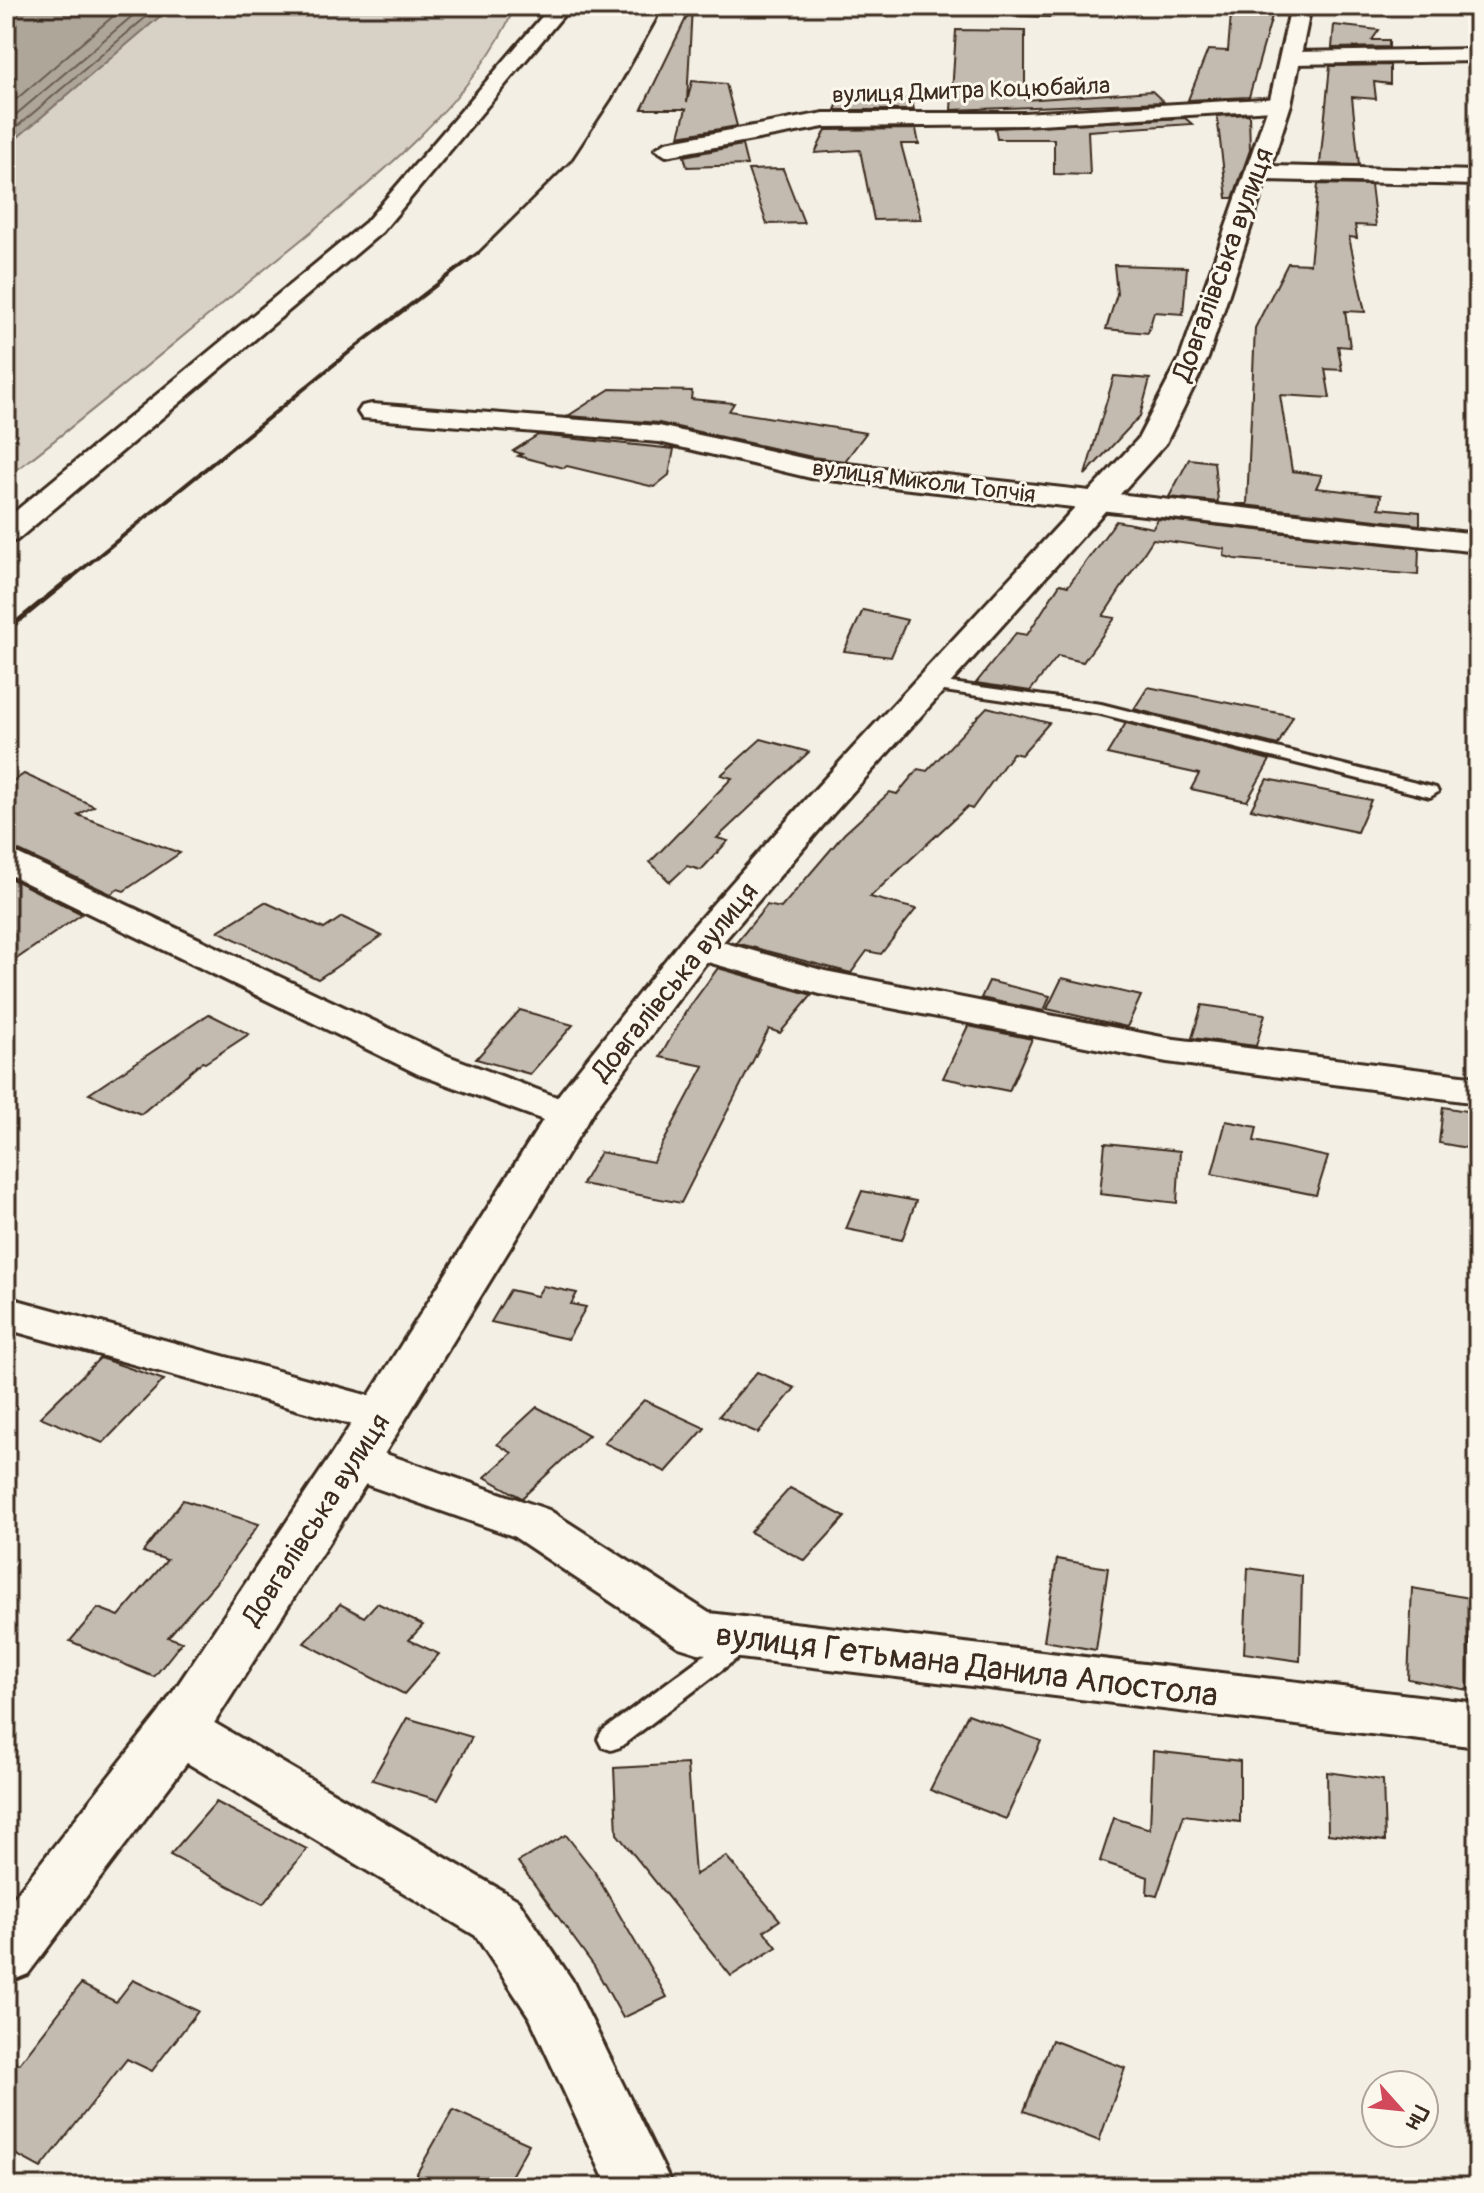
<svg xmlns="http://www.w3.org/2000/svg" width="1484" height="2193" font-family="Pangolin,sans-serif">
<rect width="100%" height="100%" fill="#f3efe4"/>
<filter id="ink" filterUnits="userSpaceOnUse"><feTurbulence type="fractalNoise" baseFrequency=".0125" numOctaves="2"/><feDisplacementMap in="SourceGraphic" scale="16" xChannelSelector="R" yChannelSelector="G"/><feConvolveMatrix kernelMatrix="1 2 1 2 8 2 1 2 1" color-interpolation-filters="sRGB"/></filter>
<g filter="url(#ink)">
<path fill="#d8d1c6" stroke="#8a7e72" stroke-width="2" d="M172,6H515C472,113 326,218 238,291C161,354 85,418 6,478V147Z"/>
<polygon fill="#afa69a" stroke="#817468" stroke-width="2" points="6,6 172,6 6,147"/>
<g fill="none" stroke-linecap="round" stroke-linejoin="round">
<g stroke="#695c50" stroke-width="2">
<polyline points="6,108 125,6"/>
<polyline points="6,123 144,6"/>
<polyline points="6,136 159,6"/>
</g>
</g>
<g fill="#c3bbb0" stroke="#3b2a1e" stroke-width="2">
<polygon points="692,6 687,102 692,81 726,84 737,126 679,136 686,109 642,109"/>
<polygon points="1231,14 1272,16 1249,97 1188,100 1208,50 1228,51"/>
<polygon points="1334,25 1379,30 1372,40 1389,40 1389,47 1332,48"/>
<polygon points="956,30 1025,31 1025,100 1152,91 1164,102 951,110"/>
<polygon points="1390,65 1390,84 1374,82 1376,99 1352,97 1359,165 1320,164 1330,66"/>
<polygon points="842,94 912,100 914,110 835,110"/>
<polygon points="1249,114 1250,150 1233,198 1227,198 1217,116"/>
<polygon points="1185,118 1192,124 1088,131 1090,175 1054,174 1054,139 997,139 995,128"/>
<polygon points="916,129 919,144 901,144 921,219 874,220 860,150 815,153 826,130"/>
<polygon points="742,145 747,165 687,167 684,156"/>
<polygon points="783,169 804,223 767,224 748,170"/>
<polygon points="1318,184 1371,185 1376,226 1355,225 1357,238 1349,237 1365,312 1345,311 1350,347 1338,346 1342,370 1325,369 1330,398 1280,395 1292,471 1322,475 1316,488 1381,495 1379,508 1420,512 1420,525 1235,504 1247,504 1255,328 1288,263 1310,264"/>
<polygon points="1114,265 1187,267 1183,314 1154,312 1148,333 1106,329 1117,294"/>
<polygon points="1114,376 1150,379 1140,416 1085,475"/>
<polygon points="610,389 692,391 691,399 734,403 729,411 866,433 845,461 812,457 659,423 568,416"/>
<polygon points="538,435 674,449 669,475 654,487 567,466 564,468 518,456 522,454 513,451"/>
<polygon points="1189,459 1214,462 1218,502 1169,497"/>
<polygon points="1158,519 1419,548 1418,575 1235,559 1224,556 1225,549 1153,539 1103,616 1115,618 1083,662 1058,656 1030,691 976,683 1016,633 1027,635 1060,584 1068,586 1116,521 1153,528"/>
<polygon points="863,610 907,620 891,657 844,651"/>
<polygon points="1148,687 1293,716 1278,745 1134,709"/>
<polygon points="987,707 1049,723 1021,755 1013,753 972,809 967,807 870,897 916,909 881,954 867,951 851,973 736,943 767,905 781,908 844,834 890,792 897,794 918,769 927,771"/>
<polygon points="1126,723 1270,760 1247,801 1191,789 1199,774 1107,754"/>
<polygon points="761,739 809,752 717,838 728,841 701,870 687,866 670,882 650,862 732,778 721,775"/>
<polygon points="24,774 94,806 78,815 180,853 124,891 118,889 111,894 6,845 6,786"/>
<polygon points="1267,779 1371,800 1357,832 1251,809"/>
<polygon points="6,876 82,914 6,966"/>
<polygon points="265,902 324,929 342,917 382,936 318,979 218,931"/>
<polygon points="718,968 812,995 780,1033 769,1029 681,1203 582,1184 600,1152 653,1162 704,1066 660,1057 685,1013"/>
<polygon points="1062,978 1141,996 1127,1027 1047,1009"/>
<polygon points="989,981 1050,996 1044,1011 981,998"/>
<polygon points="1202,1005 1265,1014 1256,1046 1192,1038"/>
<polygon points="520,1010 573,1025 530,1074 476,1059"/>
<polygon points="209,1014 249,1034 205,1063 202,1062 141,1114 89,1094"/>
<polygon points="968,1026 1032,1039 1009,1091 943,1078"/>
<polygon points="1443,1107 1478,1113 1478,1150 1439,1143"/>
<polygon points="1226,1121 1257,1127 1254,1141 1328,1157 1316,1195 1212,1174"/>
<polygon points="1105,1143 1180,1151 1177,1203 1100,1194"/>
<polygon points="862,1191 916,1201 902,1240 846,1229"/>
<polygon points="543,1286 577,1293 571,1304 586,1307 568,1339 491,1322 510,1290 537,1296"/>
<polygon points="100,1358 164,1380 103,1443 40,1417"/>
<polygon points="757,1372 795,1388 758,1433 719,1416"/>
<polygon points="644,1400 705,1428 666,1472 604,1443"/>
<polygon points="537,1407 589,1435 522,1498 485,1477 512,1453 497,1444"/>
<polygon points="790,1488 845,1517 805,1561 750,1532"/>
<polygon points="183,1500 259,1524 220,1578 168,1637 182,1642 154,1677 70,1641 98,1608 119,1616 167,1560 143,1552"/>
<polygon points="1057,1559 1108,1568 1096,1650 1044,1641"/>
<polygon points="1248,1568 1302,1576 1300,1661 1244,1653"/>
<polygon points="1412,1588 1470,1598 1468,1690 1408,1679"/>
<polygon points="377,1603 423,1625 409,1640 439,1654 404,1694 304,1643 340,1604 364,1617"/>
<polygon points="968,1714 1041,1741 1006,1819 930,1790"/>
<polygon points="407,1718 472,1737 438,1800 372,1780"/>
<polygon points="1153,1751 1240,1761 1240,1822 1184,1815 1157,1896 1147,1894 1148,1877 1100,1861 1114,1818 1150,1829"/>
<polygon points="687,1764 695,1875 726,1856 780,1920 764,1931 777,1947 731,1976 617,1834 614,1768"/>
<polygon points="1327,1772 1383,1780 1385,1841 1328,1834"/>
<polygon points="216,1802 307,1849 263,1904 170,1855"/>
<polygon points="566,1835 594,1871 667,1997 623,2018 594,1966 518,1862"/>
<polygon points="133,1980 198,2011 152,2071 127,2059 41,2168 6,2149 6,2056 19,2064 81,1984 116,2002"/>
<polygon points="1052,2040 1125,2068 1099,2141 1024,2111"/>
<polygon points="453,2110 529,2144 505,2187 409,2187"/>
</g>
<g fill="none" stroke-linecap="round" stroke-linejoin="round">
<defs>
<g id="service">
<polygon points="930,680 1101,704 1436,788 1438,792 1430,797 1101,714 924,688 922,685"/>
<polygon points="743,1630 752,1633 756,1640 752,1647 620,1747 611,1750 602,1747 598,1739 602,1731 734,1633"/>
</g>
<g id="minor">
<polygon points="551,6 571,6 382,232 17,540 6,543 6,519 366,222"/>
<polygon points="970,6 1060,6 1062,9 1052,15 980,12"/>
<polygon points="1478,49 1478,61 1292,64 1282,58 1292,52"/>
<polygon points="1280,98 1288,99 1291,104 1288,109 1023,125 824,127 666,156 655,149 666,142 824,113 1023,113"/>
<polygon points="372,404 659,426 811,460 1478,534 1478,552 811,478 659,442 362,418 358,412 362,406"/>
<polygon points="6,848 448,1056 583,1107 589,1116 583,1125 568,1129 418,1074 6,873"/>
<polygon points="697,935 825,971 1167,1038 1478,1077 1478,1103 1167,1062 820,994 683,955 678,947 683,939"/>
<polygon points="6,1297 399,1404 406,1416 399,1428 382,1433 6,1329"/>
<polygon points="354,1443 549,1510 709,1613 1478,1703 1478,1747 698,1653 679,1647 513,1536 336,1474 329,1461 336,1448"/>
<polygon points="179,1708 199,1714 518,1900 572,1980 673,2187 608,2187 530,2018 476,1936 159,1746 151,1730 159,1714"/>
</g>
<polygon id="tertiary" points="1291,6 1311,6 1291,104 1271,166 1478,171 1478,185 1266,180 1208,358 1166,443 832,815 711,956 595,1109 372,1474 199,1747 28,1974 6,1983 6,1907 159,1713 336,1448 560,1093 683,938 806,799 1138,439 1180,358 1269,104"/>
</defs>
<use href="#service" stroke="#3b2a1e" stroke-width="6"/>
<use href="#minor" stroke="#3b2a1e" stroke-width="6"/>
<use href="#tertiary" stroke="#3b2a1e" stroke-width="6"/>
<use href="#service" fill="#fbf7ec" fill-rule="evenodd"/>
<use href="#minor" fill="#fbf7ec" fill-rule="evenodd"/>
<use href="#tertiary" fill="#fbf7ec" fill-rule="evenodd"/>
<polyline stroke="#3b2a1e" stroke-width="3" points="476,255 571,161 612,99 657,19 660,6"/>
<polyline stroke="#3b2a1e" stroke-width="4" points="70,579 358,345 478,253"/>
<polyline stroke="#3b2a1e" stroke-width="5" points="6,631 72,577"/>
</g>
</g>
<g text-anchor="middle" stroke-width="6" stroke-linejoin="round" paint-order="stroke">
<g font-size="24" fill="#3b2a1e" stroke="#fbf7ec">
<text transform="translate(971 90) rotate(-2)" y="8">вулиця Дмитра Коцюбайла</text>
<text transform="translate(924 481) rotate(7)" y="8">вулиця Миколи Топчія</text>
</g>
<g font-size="28" fill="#3b2a1e" stroke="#fbf7ec">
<text transform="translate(1222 264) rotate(-70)" y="10">Довгалівська вулиця</text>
<text transform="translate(674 981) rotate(-51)" y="10">Довгалівська вулиця</text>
<text transform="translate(315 1519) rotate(-57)" y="10">Довгалівська вулиця</text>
</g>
<g font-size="34" fill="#3b2a1e" stroke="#fbf7ec">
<text transform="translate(967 1664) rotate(7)" y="12">вулиця Гетьмана Данила Апостола</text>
</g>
</g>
<rect width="1484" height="2193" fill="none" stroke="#fbf7ec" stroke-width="32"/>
<rect x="16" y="16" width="1452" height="2161" fill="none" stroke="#3b2a1e" stroke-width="3" filter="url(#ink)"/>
<g transform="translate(1400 2109) rotate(117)"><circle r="38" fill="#fbf7ec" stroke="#aea59a" stroke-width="2"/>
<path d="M0-6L14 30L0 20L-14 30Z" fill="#d1495b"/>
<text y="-12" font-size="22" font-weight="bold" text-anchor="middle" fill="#3b2a1e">Пн</text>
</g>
</svg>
